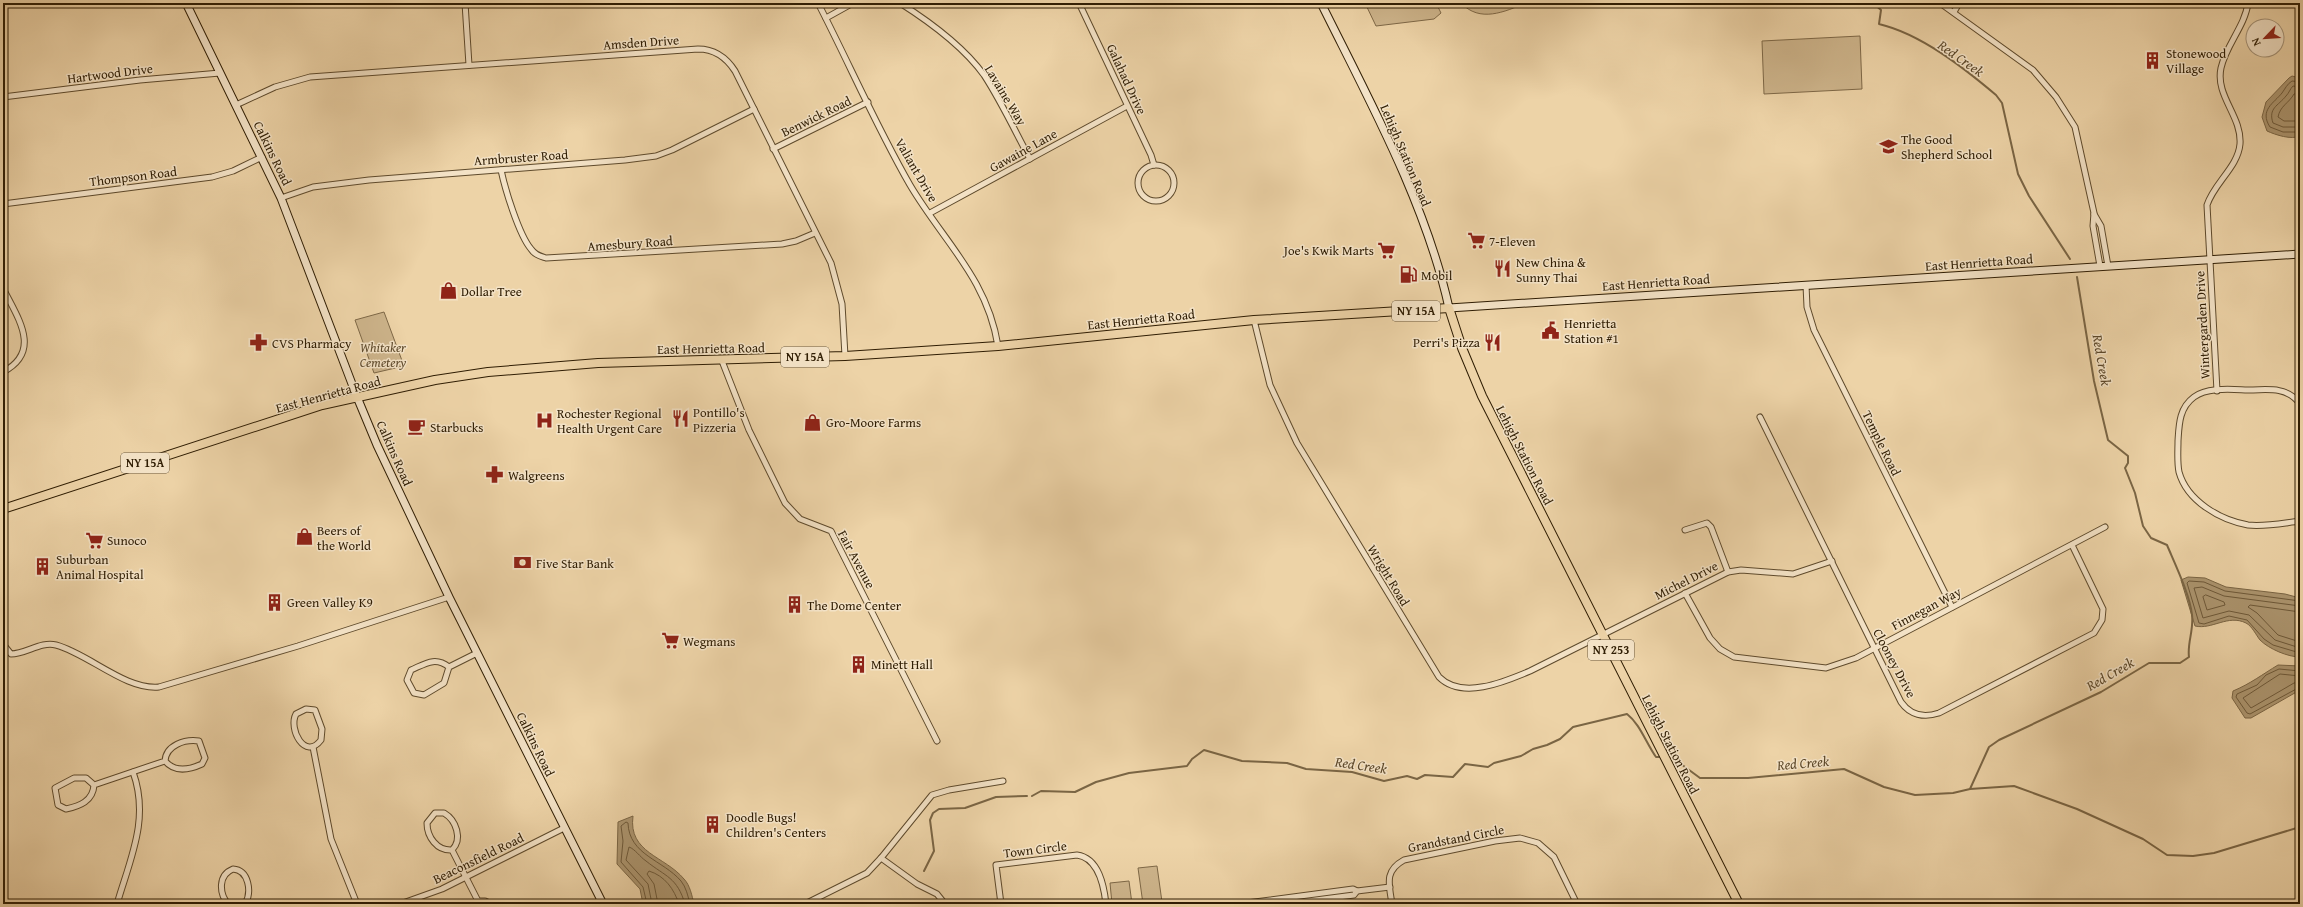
<svg xmlns="http://www.w3.org/2000/svg" width="2303" height="907" font-family="'Gentium Book Plus',serif">
<rect width="100%" height="100%" fill="#edd3a7"/>
<filter id="stains"><feTurbulence type="fractalNoise" baseFrequency=".005" numOctaves="4"/><feColorMatrix values="0 0 0 0 .2 0 0 0 0 .09 0 0 0 0 .02 0 0 0 .5 -.17"/></filter>
<radialGradient id="worn" r=".72"><stop offset=".6" stop-color="#630" stop-opacity="0"/><stop offset="1" stop-color="#630" stop-opacity=".3"/></radialGradient>
<g fill="#cdb48b" stroke="#7e6847">
<polygon points="1365,3 1436,3 1441,13 1434,19 1376,26"/>
<path d="M1461,3H1526C1504,12 1480,23 1461,3Z"/>
<polygon points="1860,36 1862,89 1764,94 1762,41"/>
<polygon points="384,312 404,366 374,373 355,320"/>
<polygon points="1157,866 1162,902 1143,904 1138,868"/>
<polygon points="1129,881 1132,904 1112,904 1110,883"/>
</g>
<g fill="#ac956f" stroke="#7a6544">
<path d="M2292,76L2300,78V136C2291,140 2276,135 2267,131L2262,117L2266,102L2289,78Z"/>
<path d="M2188,577L2205,578L2226,587L2285,594L2300,598V657C2288,657 2269,649 2260,640C2256,635 2252,626 2246,623C2228,614 2212,630 2195,626L2181,580Z"/>
<path d="M2278,665L2300,666V690L2251,718H2245L2232,698L2233,691C2250,684 2263,674 2278,665Z"/>
<path d="M633,816C628,853 665,856 684,879C690,885 692,896 694,904H643L640,889L617,864L618,822Z"/>
</g>
<g fill="none" stroke-linecap="round" stroke-linejoin="round">
<g stroke="#6e5939" stroke-width="1">
<path d="M2300,82L2292,81C2287,84 2285,89 2282,93C2274,103 2259,110 2270,127L2283,132H2300"/>
<path d="M2300,87L2293,86C2290,89 2289,93 2286,96C2278,106 2268,108 2273,123L2283,127H2300"/>
<path d="M2300,93L2294,94C2289,103 2280,106 2278,117L2284,121H2300"/>
<polygon points="2206,595 2224,602 2225,605 2207,610 2203,597"/>
<polyline points="2300,601 2225,591 2204,582 2189,581 2187,583 2199,623 2204,624 2229,616 2247,620 2264,639 2273,645 2300,653"/>
<polyline points="2300,606 2224,596 2202,587 2194,588 2203,618 2229,611 2249,615 2275,640 2300,648"/>
<polyline points="2300,612 2250,605 2248,607 2257,613 2278,635 2300,642"/>
<polyline points="2300,671 2279,669 2266,675 2257,685 2237,694 2236,697 2247,713 2250,714 2300,687"/>
<polyline points="2300,676 2280,674 2243,698 2251,708 2294,683 2300,682"/>
<path d="M647,904L643,887L621,862L623,841L621,826L626,822L628,823C629,855 663,860 681,881C686,887 688,896 690,904"/>
<path d="M652,904L648,884L626,860L629,847C635,849 640,857 646,861C666,877 677,877 685,904"/>
<path d="M658,904L654,884L647,874L649,871C665,876 674,889 679,904"/>
</g>
<g stroke="#7a6544" stroke-width="2">
<path d="M1873,3L1881,10L1879,24C1921,34 1964,68 1996,95L2002,103L2018,174L2029,196L2070,259"/>
<path d="M1675,762L1681,764L1700,778H1748L1844,769L1884,787L1915,795L1953,793L1970,789L1989,747L1999,740L2101,692L2149,663H2180L2189,657C2187,643 2194,630 2192,615C2190,595 2175,564 2167,545L2151,538L2143,526L2135,493L2125,468L2128,463V456L2108,440L2094,381L2077,277"/>
<polyline points="1970,789 2014,786 2077,809 2143,839 2167,855 2193,856 2214,853 2300,827"/>
<path d="M1032,796L1041,791L1075,792L1096,782L1129,773L1187,766L1192,759L1204,750L1242,761L1287,763L1306,769L1352,772L1384,781L1407,776L1417,779L1425,775L1453,777L1465,764L1488,767L1494,763L1521,756L1533,749L1547,745L1560,739L1573,727L1627,714C1640,724 1646,743 1656,757H1659"/>
<polyline points="924,871 934,851 930,820 933,813 939,809 965,808 996,797 1027,796"/>
<polyline points="920,904 921,901"/>
</g>
<defs>
<g id="street">
<polyline points="465,3 469,65"/>
<path d="M818,3C849,63 876,126 910,185C943,241 987,278 998,346"/>
<path d="M900,3C930,22 963,46 984,75C1001,101 1015,131 1030,159"/>
<polyline points="1079,3 1151,155 1154,165"/>
<polyline points="1940,3 2033,70 2056,97 2075,127 2094,213 2093,226 2100,266"/>
<polyline points="1954,12 1959,3"/>
<polyline points="826,18 853,3"/>
<polyline points="3,97 140,80 220,73"/>
<path d="M236,105L275,87L310,77L698,49C715,49 726,57 735,71L831,263L842,304L845,356"/>
<polyline points="773,149 868,102"/>
<circle cx="1156" cy="183" r="18"/>
<path d="M501,170C505,189 519,235 531,249C535,255 540,256 546,258L782,244L796,241L815,233"/>
<polyline points="281,198 313,187 369,180 625,160 656,156 672,150 754,109"/>
<polyline points="3,204 212,177 233,171 262,157"/>
<polyline points="930,213 1127,106"/>
<polyline points="2094,214 2101,226 2108,266"/>
<polyline points="1806,285 1807,307 1814,330 1952,607"/>
<path d="M3,288C17,317 43,351 3,372"/>
<path d="M1254,320L1270,385L1297,443L1439,677C1462,700 1504,682 1530,671L1728,572L1741,570L1793,574L1832,561"/>
<polyline points="722,361 749,430 785,503 800,519 831,531 937,741"/>
<path d="M2217,391L2207,205C2214,183 2238,167 2240,144C2242,116 2215,96 2221,68C2226,45 2245,26 2248,3"/>
<path d="M2300,404C2289,388 2271,389 2253,390C2235,390 2209,386 2194,397C2179,408 2179,425 2178,441C2178,451 2177,462 2179,472C2187,501 2220,520 2248,525C2265,527 2283,523 2300,521"/>
<path d="M1760,417L1901,702C1910,715 1924,718 1939,713L2094,633L2102,620L2103,609L2072,545"/>
<polyline points="1685,530 1707,523 1711,527 1728,572"/>
<polyline points="1685,593 1710,638 1720,649 1734,657 1826,668 1856,658 2105,527"/>
<path d="M3,644L11,654C26,654 41,641 56,645C89,654 125,690 159,687L298,646L449,597"/>
<path d="M449,667L444,683L424,695L414,693L407,680L411,670C425,664 435,656 449,667L477,653"/>
<path d="M306,709L315,710L322,729L321,740C305,761 288,729 296,714Z"/>
<polyline points="313,747 331,839 357,904"/>
<path d="M94,785C93,801 80,806 66,809L58,805L55,788L74,778H86L94,785L165,761C175,773 189,770 202,764L205,758L199,741C185,739 166,745 165,761"/>
<path d="M452,850C437,851 427,837 427,823L435,813H444C456,820 463,839 452,850L478,901"/>
<polyline points="1357,891 1390,887"/>
<polyline points="478,901 485,901 491,904"/>
<path d="M117,904C130,859 150,819 133,772"/>
<path d="M228,904C219,893 218,875 233,869C249,870 252,892 245,904"/>
<polyline points="400,904 442,889 564,828"/>
<polyline points="805,904 867,873 881,858"/>
<polyline points="945,904 937,894 917,884 881,858 932,795 949,790 1003,781"/>
<path d="M1001,904L996,865L1077,855C1099,858 1104,886 1106,904"/>
<polyline points="1239,904 1353,889 1357,891 1354,895 1285,904"/>
<path d="M1392,904C1389,884 1384,871 1404,860L1495,841L1520,838L1538,843L1554,857L1577,904"/>
</g>
<g id="secondary">
<polyline points="186,3 281,198 357,397 377,445 449,597 603,904"/>
<path d="M1321,3C1369,100 1426,203 1449,308L2300,254"/>
</g>
<polyline id="primary" points="3,509 322,405 435,380 488,372 598,363 845,356 998,346 1254,320 1449,308 1462,348 1482,396 1739,904"/>
</defs>
<use href="#street" stroke="#5e4a2c" stroke-width="7"/>
<use href="#secondary" stroke="#2f1d03" stroke-width="9"/>
<use href="#primary" stroke="#2f1d03" stroke-width="10"/>
<use href="#street" stroke="#f3e2c6" stroke-width="5"/>
<use href="#secondary" stroke="#f3e2c6" stroke-width="7"/>
<use href="#primary" stroke="#edd3a7" stroke-width="8"/>
</g>
<defs>
<symbol id="building-bare" viewBox="-9 -9 18 18"><path d="M-4-6H4V6H1V3H-1V6H-4ZM-2.5-4.3h1.7v1.8h-1.7ZM.8-4.3h1.7v1.8H.8ZM-2.5-1h1.7V.8h-1.7ZM.8-1h1.7V.8H.8Z" fill="#8f2418" stroke="#f3e2c6" stroke-width="2.5" paint-order="stroke"/></symbol>
<symbol id="school-bare" viewBox="-9 -9 18 18"><path d="M0-5L7-2L0 1L-7-2ZM-4 1L0 2.5L4 1V4Q0 6-4 4Z" fill="#8f2418" stroke="#f3e2c6" stroke-width="2.5" paint-order="stroke"/></symbol>
<symbol id="supermarket-bare" viewBox="-9 -9 18 18"><path d="M-6-5.5h2.5l.6 2H6L4.5 2H-2.5L-4.4-4H-6ZM-1.5 3.2a1.3 1.3 0 1 0 .1 0ZM3 3.2a1.3 1.3 0 1 0 .1 0Z" fill="#8f2418" stroke="#f3e2c6" stroke-width="2.5" paint-order="stroke"/></symbol>
<symbol id="restaurant-bare" viewBox="-9 -9 18 18"><path d="M-5-6h1v4h1v-4h1v4h1v-4h1v5L-1.5 .5V6h-2V.5L-5-1ZM5-6V6H3V1.5H1.5Q1.5-4 5-6Z" fill="#8f2418" stroke="#f3e2c6" stroke-width="2.5" paint-order="stroke"/></symbol>
<symbol id="fuel-bare" viewBox="-9 -9 18 18"><path d="M-5.5-6h7V0h2V4h1.3V-2.5L3-4.5l.8-.8L6-3V5H2.5V1h-1V6h-7ZM-4.2-4.7v3.2H.2V-4.7Z" fill="#8f2418" stroke="#f3e2c6" stroke-width="2.5" paint-order="stroke"/></symbol>
<symbol id="shop-bare" viewBox="-9 -9 18 18"><path d="M-5-2.5h2.3a2.7 3.5 0 0 1 5.4 0H5L5.5 6h-11ZM-1.5-2.5h3a1.5 2.3 0 0 0-3 0Z" fill="#8f2418" stroke="#f3e2c6" stroke-width="2.5" paint-order="stroke"/></symbol>
<symbol id="civic-bare" viewBox="-9 -9 18 18"><path d="M-.6-6.5H3V-4.5H.6V-3L4-1V1h2V6H-6V1h2V-1L-.6-3ZM-1.2 2.5V6h2.4V2.5Z" fill="#8f2418" stroke="#f3e2c6" stroke-width="2.5" paint-order="stroke"/></symbol>
<symbol id="pharmacy-bare" viewBox="-9 -9 18 18"><path d="M-2-6h4v4h4v4h-4v4h-4v-4h-4v-4h4Z" fill="#8f2418" stroke="#f3e2c6" stroke-width="2.5" paint-order="stroke"/></symbol>
<symbol id="hospital-bare" viewBox="-9 -9 18 18"><path d="M-5-5h3v3.5h4V-5h3V5h-3V1.5h-4V5h-3Z" fill="#8f2418" stroke="#f3e2c6" stroke-width="2.5" paint-order="stroke"/></symbol>
<symbol id="cafe-bare" viewBox="-9 -9 18 18"><path d="M-5.5-4.5H6V0H3Q3 3.5 0 3.5H-2.5Q-5.5 3.5-5.5 0ZM3-3.2v2h1.7v-2ZM-6 4.5H4V6H-6Z" fill="#8f2418" stroke="#f3e2c6" stroke-width="2.5" paint-order="stroke"/></symbol>
<symbol id="bank-bare" viewBox="-9 -9 18 18"><path d="M-6-4H6V4H-6ZM0-2.3a2.3 2.3 0 1 0 0 4.6a2.3 2.3 0 1 0 0-4.6Z" fill="#8f2418" stroke="#f3e2c6" stroke-width="2.5" paint-order="stroke"/></symbol>
</defs>
<g fill-rule="evenodd">
<use href="#building-bare" x="2140" y="48" width="25" height="25"/>
<use href="#school-bare" x="1876" y="134" width="25" height="25"/>
<use href="#supermarket-bare" x="1464" y="228" width="25" height="25"/>
<use href="#supermarket-bare" x="1374" y="238" width="25" height="25"/>
<use href="#restaurant-bare" x="1490" y="256" width="25" height="25"/>
<use href="#fuel-bare" x="1396" y="262" width="25" height="25"/>
<use href="#shop-bare" x="436" y="278" width="25" height="25"/>
<use href="#civic-bare" x="1538" y="318" width="25" height="25"/>
<use href="#restaurant-bare" x="1480" y="330" width="25" height="25"/>
<use href="#pharmacy-bare" x="246" y="330" width="25" height="25"/>
<use href="#restaurant-bare" x="668" y="406" width="25" height="25"/>
<use href="#hospital-bare" x="532" y="408" width="25" height="25"/>
<use href="#shop-bare" x="800" y="410" width="25" height="25"/>
<use href="#cafe-bare" x="404" y="414" width="25" height="25"/>
<use href="#pharmacy-bare" x="482" y="462" width="25" height="25"/>
<use href="#shop-bare" x="292" y="524" width="25" height="25"/>
<use href="#supermarket-bare" x="82" y="528" width="25" height="25"/>
<use href="#bank-bare" x="510" y="550" width="25" height="25"/>
<use href="#building-bare" x="30" y="554" width="25" height="25"/>
<use href="#building-bare" x="262" y="590" width="25" height="25"/>
<use href="#building-bare" x="782" y="592" width="25" height="25"/>
<use href="#supermarket-bare" x="658" y="628" width="25" height="25"/>
<use href="#building-bare" x="846" y="652" width="25" height="25"/>
<use href="#building-bare" x="700" y="812" width="25" height="25"/>
</g>
<g text-anchor="middle" stroke-width="3" stroke-linejoin="round" paint-order="stroke">
<g fill="#f3e2c6" stroke="#6a583e" stroke-width="1">
<rect x="1392" y="301" width="48" height="20" rx="3"/>
<rect x="781" y="347" width="48" height="20" rx="3"/>
<rect x="121" y="453" width="48" height="20" rx="3"/>
<rect x="1588" y="640" width="46" height="20" rx="3"/>
</g>
<g font-size="12" font-weight="bold" fill="#2f1d03">
<text x="1416" y="315">NY 15A</text>
<text x="805" y="361">NY 15A</text>
<text x="145" y="467">NY 15A</text>
<text x="1611" y="654">NY 253</text>
</g>
<g font-size="13" fill="#2f1d03" stroke="#f3e2c6">
<text transform="translate(641 42) rotate(-4)" y="5">Amsden Drive</text>
<text transform="translate(110 73) rotate(-7)" y="5">Hartwood Drive</text>
<text transform="translate(1127 79) rotate(65)" y="5">Galahad Drive</text>
<text transform="translate(1006 95) rotate(59)" y="5">Lavaine Way</text>
<text transform="translate(816 116) rotate(-26)" y="5">Benwick Road</text>
<text transform="translate(1023 150) rotate(-29)" y="5">Gawaine Lane</text>
<text transform="translate(273 153) rotate(64)" y="5">Calkins Road</text>
<text transform="translate(1406 155) rotate(67)" y="5">Lehigh Station Road</text>
<text transform="translate(521 157) rotate(-4)" y="5">Armbruster Road</text>
<text transform="translate(917 170) rotate(60)" y="5">Valiant Drive</text>
<text transform="translate(133 176) rotate(-7)" y="5">Thompson Road</text>
<text transform="translate(630 243) rotate(-4)" y="5">Amesbury Road</text>
<text transform="translate(1979 262) rotate(-4)" y="5">East Henrietta Road</text>
<text transform="translate(1656 282) rotate(-4)" y="5">East Henrietta Road</text>
<text transform="translate(1141 319) rotate(-6)" y="5">East Henrietta Road</text>
<text transform="translate(2202 325) rotate(-93)" y="5">Wintergarden Drive</text>
<text transform="translate(711 348) rotate(-1)" y="5">East Henrietta Road</text>
<text transform="translate(328 394) rotate(-15)" y="5">East Henrietta Road</text>
<text transform="translate(1882 443) rotate(64)" y="5">Temple Road</text>
<text transform="translate(395 453) rotate(66)" y="5">Calkins Road</text>
<text transform="translate(1525 455) rotate(63)" y="5">Lehigh Station Road</text>
<text transform="translate(857 559) rotate(62)" y="5">Fair Avenue</text>
<text transform="translate(1389 575) rotate(59)" y="5">Wright Road</text>
<text transform="translate(1686 580) rotate(-27)" y="5">Michel Drive</text>
<text transform="translate(1926 608) rotate(-28)" y="5">Finnegan Way</text>
<text transform="translate(1895 663) rotate(62)" y="5">Clooney Drive</text>
<text transform="translate(536 744) rotate(64)" y="5">Calkins Road</text>
<text transform="translate(1671 744) rotate(63)" y="5">Lehigh Station Road</text>
<text transform="translate(1456 838) rotate(-11)" y="5">Grandstand Circle</text>
<text transform="translate(1035 849) rotate(-7)" y="5">Town Circle</text>
<text transform="translate(478 858) rotate(-26)" y="5">Beaconsfield Road</text>
</g>
<g font-size="13" fill="#2f1d03" stroke="#f3e2c6" text-anchor="start">
<text x="2166" y="58">Stonewood<tspan x="2166" dy="15">Village</tspan></text>
<text x="1901" y="144">The Good<tspan x="1901" dy="15">Shepherd School</tspan></text>
<text x="1489" y="246">7-Eleven</text>
<text x="1374" y="255" text-anchor="end">Joe's Kwik Marts</text>
<text x="1516" y="267">New China &amp;<tspan x="1516" dy="15">Sunny Thai</tspan></text>
<text x="1421" y="280">Mobil</text>
<text x="461" y="296">Dollar Tree</text>
<text x="1564" y="328">Henrietta<tspan x="1564" dy="15">Station #1</tspan></text>
<text x="1480" y="347" text-anchor="end">Perri's Pizza</text>
<text x="272" y="348">CVS Pharmacy</text>
<text x="693" y="417">Pontillo's<tspan x="693" dy="15">Pizzeria</tspan></text>
<text x="557" y="418">Rochester Regional<tspan x="557" dy="15">Health Urgent Care</tspan></text>
<text x="826" y="427">Gro-Moore Farms</text>
<text x="430" y="432">Starbucks</text>
<text x="508" y="480">Walgreens</text>
<text x="317" y="535">Beers of<tspan x="317" dy="15">the World</tspan></text>
<text x="107" y="545">Sunoco</text>
<text x="56" y="564">Suburban<tspan x="56" dy="15">Animal Hospital</tspan></text>
<text x="536" y="568">Five Star Bank</text>
<text x="287" y="607">Green Valley K9</text>
<text x="807" y="610">The Dome Center</text>
<text x="683" y="646">Wegmans</text>
<text x="871" y="669">Minett Hall</text>
<text x="726" y="822">Doodle Bugs!<tspan x="726" dy="15">Children's Centers</tspan></text>
</g>
<g font-size="13" font-style="italic" fill="#5e4a2c" stroke="#f3e2c6">
<text x="383" y="352">Whitaker<tspan x="383" dy="15">Cemetery</tspan></text>
</g>
<g font-size="14" font-style="italic" fill="#5b4729" stroke="#f3e2c6">
<text transform="translate(1961 58) rotate(35)" y="5">Red Creek</text>
<text transform="translate(2102 360) rotate(80)" y="5">Red Creek</text>
<text transform="translate(2110 674) rotate(-30)" y="5">Red Creek</text>
<text transform="translate(1803 763) rotate(-5)" y="5">Red Creek</text>
<text transform="translate(1361 765) rotate(8)" y="5">Red Creek</text>
</g>
</g>
<rect width="2303" height="907" fill="none" stroke="#edd3a7" stroke-width="16"/>
<rect x="4" y="4" width="2295" height="899" fill="none" stroke="#2f1d03" stroke-width="2"/>
<rect x="8" y="8" width="2287" height="891" fill="none" stroke="#2f1d03"/>
<g transform="translate(2265 38) rotate(245)"><circle r="19" fill="#f3e2c6" stroke="#a59378"/>
<path d="M0-3L7 15L0 10L-7 15Z" fill="#8f2418"/>
<text y="-6" font-size="11" font-weight="bold" text-anchor="middle" fill="#2f1d03">N</text>
</g>
<rect width="100%" height="100%" filter="url(#stains)"/>
<rect width="100%" height="100%" fill="url(#worn)"/>
</svg>
